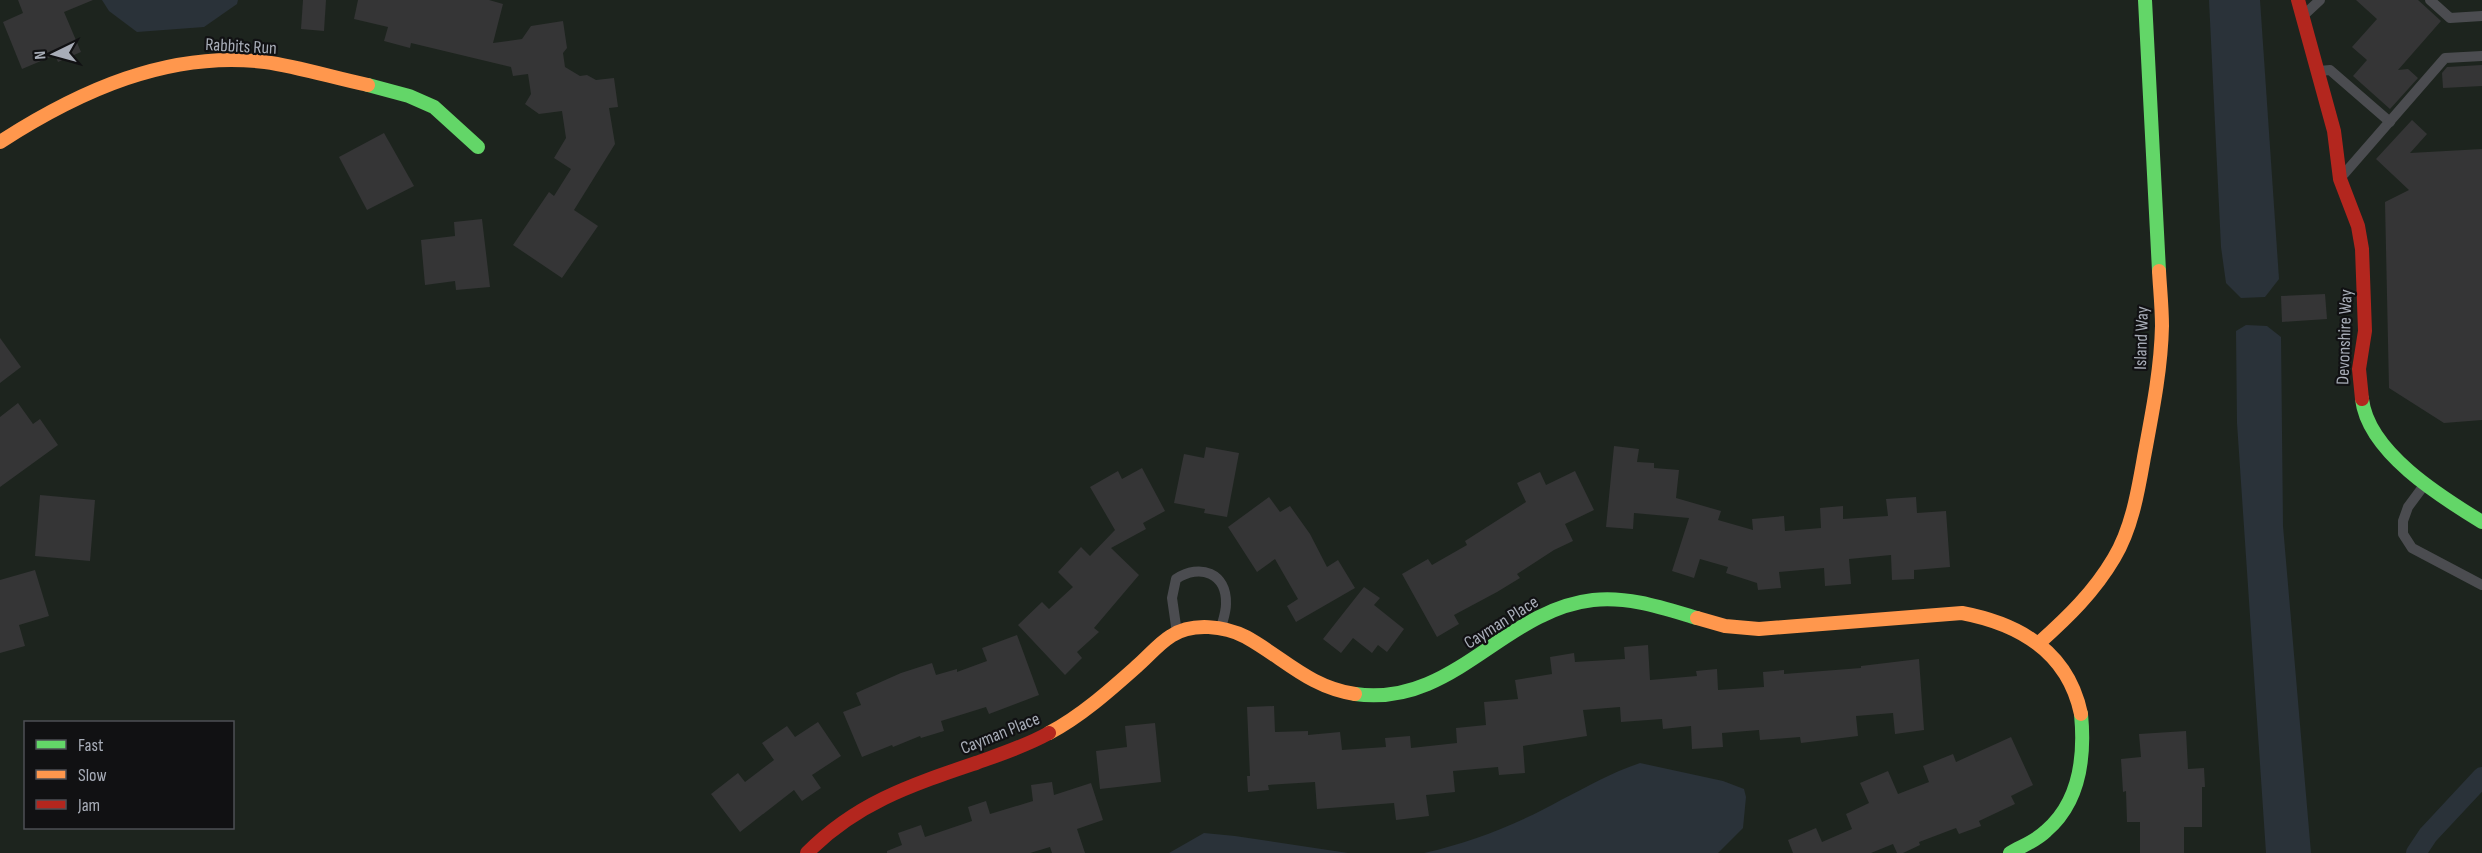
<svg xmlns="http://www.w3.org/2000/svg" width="2482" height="853" font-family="'Sofia Sans Condensed',sans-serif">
<rect width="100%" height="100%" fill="#171717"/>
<path fill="#1d241e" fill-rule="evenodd" d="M0,0H2482V853H0ZM26,722H232V828H26Z"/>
<g fill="#2a3239">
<polygon points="102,0 238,0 237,4 204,27 137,32 109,11"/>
<polygon points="2209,0 2260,0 2279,279 2265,297 2241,298 2226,283 2221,247"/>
<polygon points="2246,325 2267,326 2281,337 2283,526 2311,853 2266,853 2237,423 2236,331"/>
<path d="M1640,763L1723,781L1744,789L1746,797L1743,828L1718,853H1424C1472,842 1518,824 1561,800C1589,786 1610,773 1640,763Z"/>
<polygon points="1204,833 1235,836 1348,853 1169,853"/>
</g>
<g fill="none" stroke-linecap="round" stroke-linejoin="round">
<polyline stroke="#2a3239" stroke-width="20" points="2416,853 2428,835 2482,777"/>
</g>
<g fill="#353536">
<polygon points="18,0 93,0 64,12 81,52 58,62 55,55 22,69 3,22 23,13"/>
<polygon points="303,0 326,0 324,31 301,29"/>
<polygon points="358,0 489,0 503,4 493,43 522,39 531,26 563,21 567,48 563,53 565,67 580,76 587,75 596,80 614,78 618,107 609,108 615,144 574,210 598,226 562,278 513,245 549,192 554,196 571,169 554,158 566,138 562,111 539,114 525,104 531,94 528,74 513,76 511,67 411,43 410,48 384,41 388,27 354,19"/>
<polygon points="2356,0 2418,0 2441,21 2398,70 2408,69 2418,78 2390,109 2353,76 2367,60 2352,47 2377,19"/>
<polygon points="2482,65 2482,86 2443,88 2442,73 2447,67"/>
<polygon points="2412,120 2427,134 2410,153 2482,149 2482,420 2444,423 2389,388 2385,202 2409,190 2376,159"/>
<polygon points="384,133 414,186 367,210 339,157"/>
<polygon points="482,219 490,287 456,290 455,281 425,285 421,240 455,236 454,222"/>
<polygon points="2325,294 2327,319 2282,322 2281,296"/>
<polygon points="0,338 21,367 0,383"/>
<polygon points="18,403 33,424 40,419 58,445 0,487 0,417"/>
<polygon points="1614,446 1639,449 1637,462 1654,463 1654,468 1679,470 1676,498 1721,511 1718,520 1753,530 1752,519 1784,516 1785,531 1821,528 1820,508 1843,506 1843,519 1888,516 1886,499 1916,497 1917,513 1946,511 1950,567 1914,570 1914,579 1892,580 1891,555 1849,559 1851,584 1825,586 1824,568 1779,572 1781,588 1758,590 1757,583 1726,573 1728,567 1700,559 1694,578 1672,571 1689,518 1634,513 1633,529 1606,527"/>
<polygon points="1206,447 1239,453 1227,517 1204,513 1205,509 1174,503 1184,454 1204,458"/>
<polygon points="1142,468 1165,511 1143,523 1146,529 1111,548 1139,575 1094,628 1099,632 1077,652 1082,658 1065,675 1018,625 1042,602 1049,609 1073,587 1058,572 1081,547 1090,556 1115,530 1090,487 1118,471 1122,479"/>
<polygon points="1575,471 1594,510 1565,524 1573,541 1554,550 1517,574 1520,578 1497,592 1454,615 1459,624 1437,637 1402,574 1428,559 1432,565 1467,545 1465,541 1526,502 1517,483 1540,472 1546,485"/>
<polygon points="40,495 95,500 90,561 35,556"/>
<polygon points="1269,497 1280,512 1290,506 1310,534 1327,567 1338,560 1355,588 1296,622 1287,606 1298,599 1275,559 1257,572 1228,527"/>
<polygon points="35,570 49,616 19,625 25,646 0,653 0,580"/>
<polygon points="1364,587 1380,598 1374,605 1404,629 1387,652 1378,645 1372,653 1353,638 1341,653 1323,639"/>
<polygon points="1017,635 1039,695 989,714 986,707 941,721 944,731 921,738 920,736 893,747 892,745 862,757 843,712 861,705 856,693 901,673 932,663 936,675 957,669 957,672 987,661 982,648"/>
<polygon points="1648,645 1650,680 1697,676 1696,671 1717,669 1718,690 1764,687 1763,672 1784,670 1784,674 1861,668 1861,666 1919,659 1924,730 1895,734 1893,713 1856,716 1858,736 1801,743 1800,737 1760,740 1759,730 1722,733 1723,747 1692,749 1691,726 1663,729 1662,719 1621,722 1620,707 1583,710 1587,736 1523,746 1525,773 1499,775 1498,767 1453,771 1455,792 1426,795 1429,816 1396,820 1394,803 1317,809 1315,782 1268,785 1269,790 1248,792 1247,776 1250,776 1247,707 1274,706 1275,732 1308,731 1308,735 1340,732 1342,750 1386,747 1385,738 1410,736 1411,748 1457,743 1456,728 1486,725 1484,702 1518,699 1515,680 1552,674 1550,657 1574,653 1575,662 1625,659 1624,647"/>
<polygon points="818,722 841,756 812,775 821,788 802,801 794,790 740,832 711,794 738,773 745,782 774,760 762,743 787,726 795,737"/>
<polygon points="1155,723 1161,782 1100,789 1096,751 1127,747 1125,726"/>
<polygon points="2186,731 2188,769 2204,768 2205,787 2202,787 2202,827 2184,827 2184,853 2140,853 2140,822 2127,822 2126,791 2123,792 2121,759 2141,757 2139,734"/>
<polygon points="2011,737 2033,785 2011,796 2015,804 1979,821 1981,826 1959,834 1956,828 1919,842 1920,845 1903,853 1897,853 1893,844 1871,853 1793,853 1788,840 1816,828 1822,842 1852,829 1846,814 1869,803 1860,783 1888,771 1898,794 1929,782 1923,766 1953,754 1956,762"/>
<polygon points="1052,782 1054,795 1091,783 1103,820 1077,829 1085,853 1052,853 1050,847 1030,853 887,853 887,851 902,845 898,833 921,825 925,837 972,821 968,807 986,801 990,814 1033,801 1031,785"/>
</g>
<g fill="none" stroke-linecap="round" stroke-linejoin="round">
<g stroke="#4b4c50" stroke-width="10">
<polyline points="2430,0 2450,18 2482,16"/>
<polyline points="2305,14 2320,0"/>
<polyline points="2320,71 2330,70 2390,122"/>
<polyline points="2344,174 2445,58 2482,56"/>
<polyline points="2425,484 2408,507 2403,521 2403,534 2412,548 2482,585"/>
<path d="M1177,633L1172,598L1176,579C1200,563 1227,573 1226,604C1226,612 1223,620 1221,628"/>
</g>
<g stroke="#63d668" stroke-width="14">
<polyline points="2145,0 2159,271"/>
<polyline points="368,85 409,96 434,107 478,147"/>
<path d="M2362,399C2368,452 2441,497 2482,522"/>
<path d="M1355,694C1453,708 1503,610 1593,600C1629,596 1663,608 1697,618"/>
<path d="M2010,853C2022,846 2036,841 2046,831C2080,802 2085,755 2081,714"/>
</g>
<g stroke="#ff974d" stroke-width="14">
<path d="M0,142C79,91 169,50 265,62C300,67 334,78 368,85"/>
<path d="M1697,618L1725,626L1759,629L1962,613C2020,624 2068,652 2081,714"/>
<path d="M2039,643C2068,617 2094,592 2114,558C2132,528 2138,491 2144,457C2152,414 2161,370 2162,326C2162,308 2160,289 2159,271"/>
<path d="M1049,733C1081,716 1109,691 1136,667C1148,657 1158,644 1171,636C1192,622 1225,626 1246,637C1284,658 1309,687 1355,694"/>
</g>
<g stroke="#b3261e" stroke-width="14">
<polyline points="2298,0 2334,131 2340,179 2358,226 2362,249 2365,331 2359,369 2362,399"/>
<path d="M807,853C856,803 911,785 976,763C1001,754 1026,746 1049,733"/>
</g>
</g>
<g text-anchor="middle" stroke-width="4.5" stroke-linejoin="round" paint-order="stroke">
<g font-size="18" fill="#a8adb8" stroke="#111113">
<text transform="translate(241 46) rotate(3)" y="6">Rabbits Run</text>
<text transform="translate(2344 337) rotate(-88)" y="6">Devonshire Way</text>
<text transform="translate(2141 338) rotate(-88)" y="6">Island Way</text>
<text transform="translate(1501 622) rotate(-32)" y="6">Cayman Place</text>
<text transform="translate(1000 733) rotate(-22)" y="6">Cayman Place</text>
</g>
</g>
<rect x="24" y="721" width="210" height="108" fill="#111113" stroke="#4d4f55" stroke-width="1.5"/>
<rect x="36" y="740" width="30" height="9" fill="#63d668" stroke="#4d4f55" stroke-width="1.5"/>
<text x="78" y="751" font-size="18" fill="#a8adb8">Fast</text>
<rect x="36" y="770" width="30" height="9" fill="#ff974d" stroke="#4d4f55" stroke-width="1.5"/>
<text x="78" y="781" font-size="18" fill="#a8adb8">Slow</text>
<rect x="36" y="800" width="30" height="9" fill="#b3261e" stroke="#4d4f55" stroke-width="1.5"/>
<text x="78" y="811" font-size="18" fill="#a8adb8">Jam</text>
<g transform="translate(54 54) rotate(265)" stroke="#111113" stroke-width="4.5" paint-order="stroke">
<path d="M0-4.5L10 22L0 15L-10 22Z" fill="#a8adb8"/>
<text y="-9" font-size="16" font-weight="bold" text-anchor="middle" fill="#a8adb8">N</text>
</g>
</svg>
